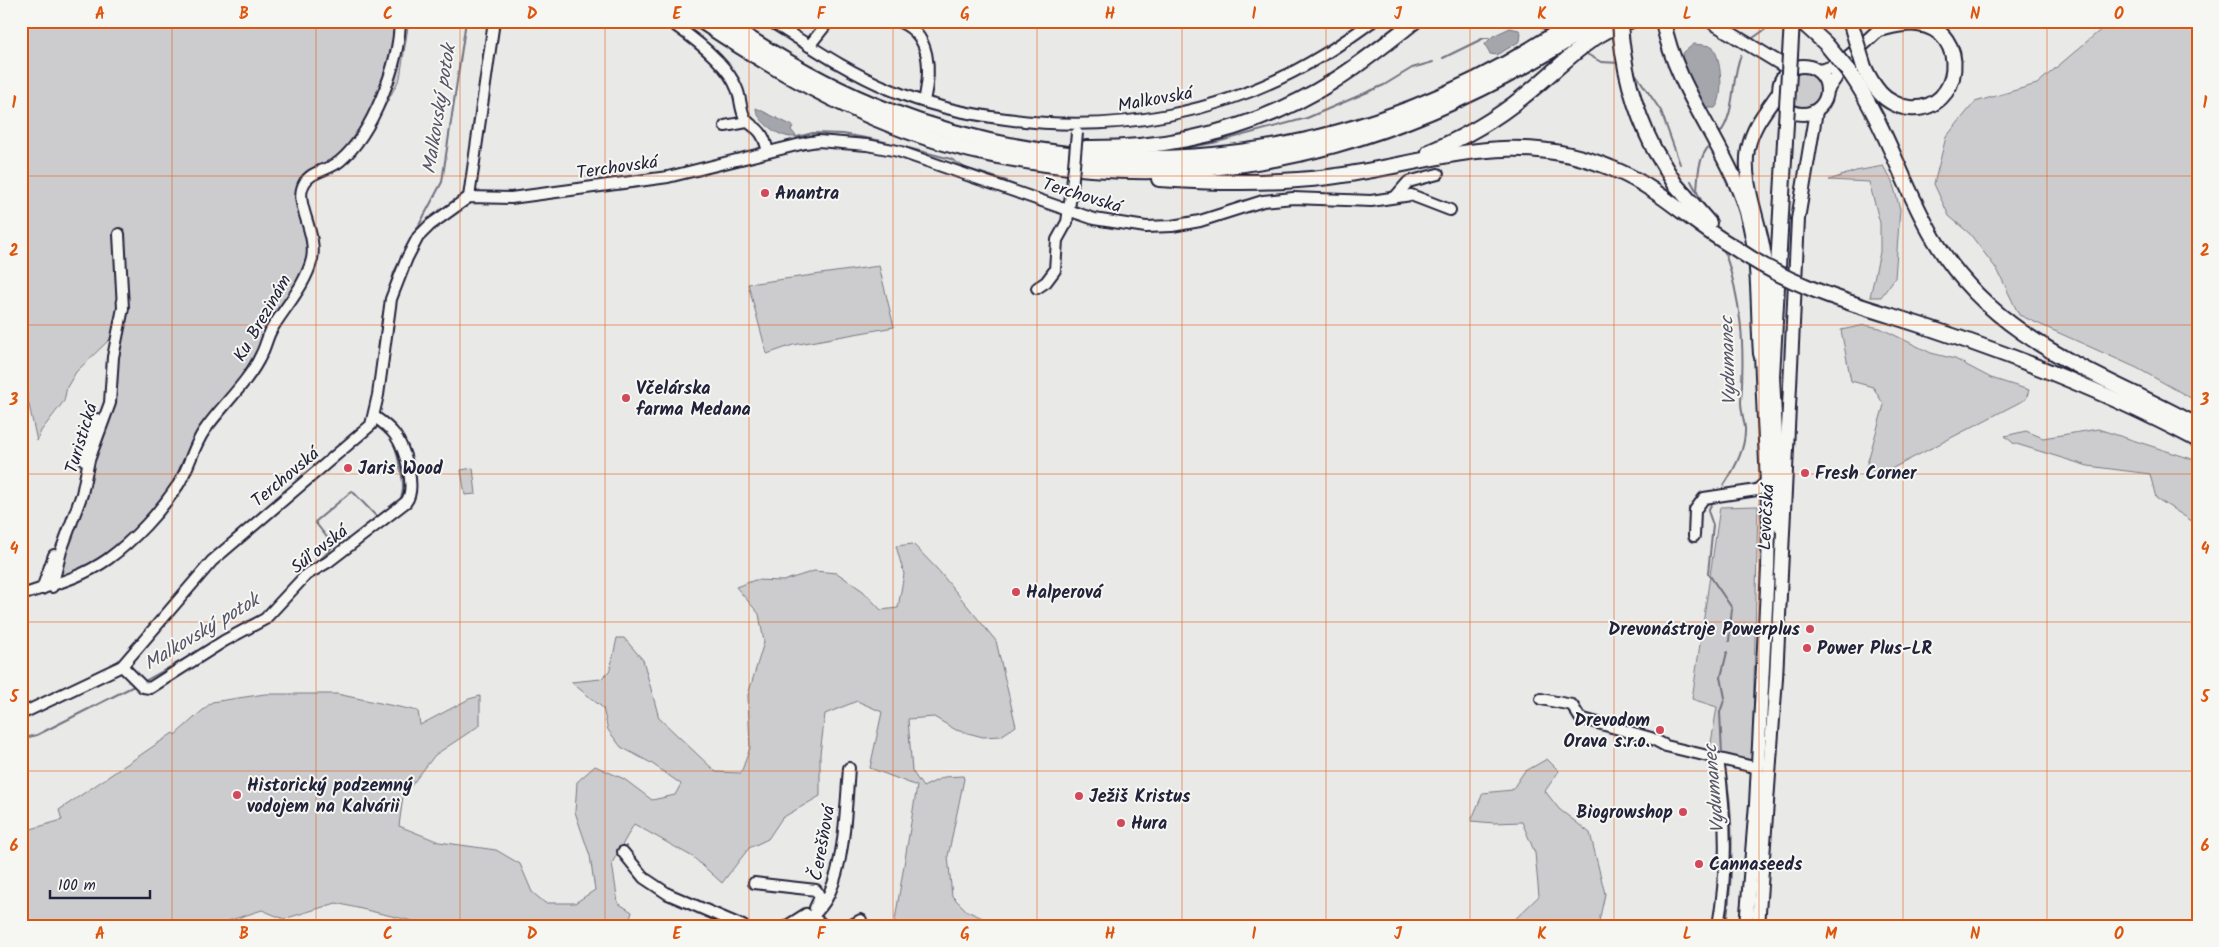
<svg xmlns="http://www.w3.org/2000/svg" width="2219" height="947" font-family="Kalam,sans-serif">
<rect width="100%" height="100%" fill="#e9e9e7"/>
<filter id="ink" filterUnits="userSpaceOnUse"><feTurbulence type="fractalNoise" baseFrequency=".02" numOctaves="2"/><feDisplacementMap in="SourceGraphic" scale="10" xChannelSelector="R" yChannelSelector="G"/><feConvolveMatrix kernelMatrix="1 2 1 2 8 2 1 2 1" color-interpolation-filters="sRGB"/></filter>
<g filter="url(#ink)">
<g fill="#ccccce" stroke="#777784">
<polygon points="21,21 409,21 400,78 369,136 302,187 313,250 300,285 267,346 219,405 189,469 117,557 80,582 55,583 108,402 112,337 76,372 67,387 64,401 41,431 37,441 21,369"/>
<polygon points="2111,21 2198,21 2198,402 2137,368 2019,315 1998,271 1970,234 1949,216 1934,184 1946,137 1975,102 2037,84"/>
<polygon points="1798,72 1806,74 1809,72 1818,78 1819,85 1822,87 1820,99 1816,101 1815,105 1806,109 1793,106 1794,74 1798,75"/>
<polygon points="1883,166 1892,181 1900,209 1895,278 1881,297 1870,297 1880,252 1880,223 1869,182 1829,180 1856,171"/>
<polygon points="879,266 894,327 793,345 767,354 748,284"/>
<polygon points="1865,325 1880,328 1931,353 1955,359 1991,378 2029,390 2026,399 1891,469 1865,471 1884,405 1873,387 1851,381 1841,330"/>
<polygon points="2098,429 2198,461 2198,525 2156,498 2150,474 2088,466 2013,443 2005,436 2026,431 2043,438"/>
<polygon points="473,468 476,494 465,495 461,470"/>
<polygon points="1758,506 1752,768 1709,755 1717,707 1692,699 1720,507"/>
<polygon points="913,544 938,570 996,641 1016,726 1001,736 983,737 956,730 934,717 908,719 912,771 923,787 944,777 963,776 964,779 948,856 952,896 967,911 1000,926 894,926 917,786 870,768 882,712 857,701 825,714 820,754 820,796 782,818 768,839 749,848 722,883 693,857 634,824 612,863 618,903 632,912 628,926 434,926 336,903 284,919 262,910 228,921 227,926 21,926 21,832 62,820 59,810 173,733 175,735 212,702 265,694 337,694 418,711 420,725 469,699 480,696 480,725 435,755 403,796 399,826 439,842 496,850 520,864 532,892 545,903 575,903 595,890 590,856 575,812 577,782 595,766 624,779 652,800 675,795 681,784 651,763 621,747 608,730 603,708 571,682 601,679 610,670 617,638 624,638 643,660 659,718 716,772 741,773 750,748 748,695 764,642 759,614 736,587 755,580 783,581 814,571 837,573 863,591 881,610 898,608 904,574 896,546"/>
<polygon points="1547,759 1559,771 1545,791 1559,809 1590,833 1605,894 1598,926 1508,926 1539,896 1535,853 1522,822 1494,823 1471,821 1483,793 1512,790 1524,772"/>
</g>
<g fill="#a5a5ac" stroke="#71717f">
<polygon points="1510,28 1519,30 1521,33 1520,41 1497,55 1490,54 1485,44 1493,36"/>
<path d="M1694,44L1712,46C1721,56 1725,98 1715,108H1704L1692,87L1681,58L1684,52Z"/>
<path d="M756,108L793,126L791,130L797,137C792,136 791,138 786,136C775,134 756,119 756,108Z"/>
</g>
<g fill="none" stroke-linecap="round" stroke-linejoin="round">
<g stroke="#71717f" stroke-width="2">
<polyline points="1529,21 1546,30"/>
<polyline points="1753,38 1777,21"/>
<polyline points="1585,53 1601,62 1620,63"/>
<polyline points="1443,58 1484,38 1489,38"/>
<polyline points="1633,70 1661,111 1680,164"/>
<path d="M1718,136C1737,113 1730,81 1741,55"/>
<polyline points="797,137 813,133 843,134 877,140 951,159 965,168 1007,181"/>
<polyline points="1182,148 1213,143 1307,118 1384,85 1412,68 1433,62"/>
<polyline points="1691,181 1707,211"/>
<path d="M1697,192C1698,175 1698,158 1710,145"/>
<path d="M1723,247C1742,301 1745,346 1741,402C1741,411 1744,420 1745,428C1746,447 1734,470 1724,485"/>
<polyline points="379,351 382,318 394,272 442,182 466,21"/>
<path d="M395,444C397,461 410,489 398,502"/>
<polyline points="1713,501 1708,511 1713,525 1708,573 1732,608 1729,641"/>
<path d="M296,578C307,566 326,559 333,545L315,522L352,491L377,517L391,508"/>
<polyline points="143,682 204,648"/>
<polyline points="21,739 37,735 136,685"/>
<polyline points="1722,755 1720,712 1725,698 1721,677 1727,652"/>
<path d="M1724,764C1735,817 1733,872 1726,926"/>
</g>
<defs>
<g id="minor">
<path d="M770,21C809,45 846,71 889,89C926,105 966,114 1006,119C1116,134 1227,114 1323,55C1340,45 1356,33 1373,21"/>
<path d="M897,21C932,33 931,71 924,101"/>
<path d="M676,26C696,40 728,65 737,89C741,98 740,109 745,118C748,123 752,125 757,129C764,135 766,144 768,152"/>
<polyline points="809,46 829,21"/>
<polyline points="725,126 747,122"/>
<polyline points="1396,196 1408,182 1438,174"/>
<polyline points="469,197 494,21"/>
<polyline points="1037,288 1046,282 1055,270 1057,240 1067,222 1072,188"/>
<polyline points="84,460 97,419"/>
<polyline points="1694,536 1695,510 1704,498 1757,490 1767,481"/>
<polyline points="52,587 61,551 82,494 89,460 110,403 113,357 123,308 119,234"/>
<polyline points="42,589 54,555"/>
<path d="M21,595C52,585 81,578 108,559C134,540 160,512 178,485C189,468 193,447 204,431C222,405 248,383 261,355C266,346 267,336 273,327C286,306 306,284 312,259C317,234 297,207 302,189C307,170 327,172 340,161C373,133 399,64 400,21"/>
<path d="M122,666L143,687L150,688L224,641L265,619L306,575L328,562L406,502C417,488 405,449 395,435C390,428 382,422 375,417"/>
<polyline points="1541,699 1572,705 1580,718 1651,738 1666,746 1758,768"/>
<polyline points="21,714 122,666 212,561 371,425 378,395 391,299 407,258 418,237 430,225 469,197 511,198 668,177 805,143 818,141 867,145 898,151 1094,219 1146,227 1172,226 1200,221 1263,201 1293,198 1371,201 1411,195 1450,210"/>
<path d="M1718,759C1726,813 1728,871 1718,926"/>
<polyline points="623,852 644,878 668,894 743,926"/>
<polyline points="754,883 816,890 820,897 815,908"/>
<polyline points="812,917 825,926"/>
<polyline points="787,926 806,914 810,918"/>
<path d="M802,926C813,916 823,907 829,894C845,860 846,805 849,768"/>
<polyline points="850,926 861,920"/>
</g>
<g id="major">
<polyline points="1710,21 1791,70"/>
<circle cx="1803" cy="90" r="24"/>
<path d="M1818,71C1843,69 1868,38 1888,22"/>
<polyline points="1827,90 1847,61"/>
<path d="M1746,926L1756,804L1768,568L1769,527L1761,354C1768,321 1770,285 1764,251C1759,218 1742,182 1748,149C1753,125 1766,111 1779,92"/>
<polyline points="1758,926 1776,678 1798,219 1816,111"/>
</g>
<g id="highway">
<path d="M701,21C762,62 823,98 891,125C941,145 993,157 1046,164C1246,193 1432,132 1598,21"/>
<path d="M723,21C775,56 829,88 887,110C1118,199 1372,162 1574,21"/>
<path d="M1663,21C1675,86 1719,136 1742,197C1762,250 1757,299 1761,354"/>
<path d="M1864,67C1868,76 1873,85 1880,93C1887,101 1899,107 1910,108C1963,112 1970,30 1918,24C1905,22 1892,26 1880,29"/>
<path d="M1850,73C1886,125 1902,185 1934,239C1995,342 2098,372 2198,426"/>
<path d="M1086,148C1174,149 1257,129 1332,82C1361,64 1388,42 1415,21"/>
<polyline points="1654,149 1675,184 1709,223"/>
<path d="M1429,152C1463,138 1496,119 1524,96C1559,69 1587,34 1630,21"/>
<path d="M1159,179C1215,183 1273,184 1329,177C1434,164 1512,124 1618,171C1662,190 1694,225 1735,248"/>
<path d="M1892,316C1998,349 2100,388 2198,440"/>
<polyline points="1782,527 1779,515 1772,376 1786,123"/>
</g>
</defs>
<use href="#minor" stroke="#22223b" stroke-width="14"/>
<use href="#major" stroke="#22223b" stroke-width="16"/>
<use href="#highway" stroke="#22223b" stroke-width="18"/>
<use href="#minor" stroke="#f6f6f2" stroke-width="10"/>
<use href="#major" stroke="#f6f6f2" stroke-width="12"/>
<use href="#highway" stroke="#f6f6f2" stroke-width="14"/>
<defs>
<polyline id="minor-bridge" points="1072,188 1077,133"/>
<g id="highway-bridge">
<path d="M1620,21C1622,67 1634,109 1654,149"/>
<polyline points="1801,21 1826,44 1850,73"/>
<polyline points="1850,21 1864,67"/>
<polyline points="1786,123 1792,21"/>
<path d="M1735,248C1784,282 1836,299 1892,316"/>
</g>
</defs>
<use href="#minor-bridge" stroke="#22223b" stroke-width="14" stroke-linecap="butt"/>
<use href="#highway-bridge" stroke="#22223b" stroke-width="18" stroke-linecap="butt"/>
<use href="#minor-bridge" stroke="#f6f6f2" stroke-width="10"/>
<use href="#highway-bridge" stroke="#f6f6f2" stroke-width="14"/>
</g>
</g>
<path fill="none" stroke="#de560e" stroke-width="1" stroke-opacity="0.55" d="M172,21V926M316,21V926M460,21V926M605,21V926M749,21V926M893,21V926M1037,21V926M1182,21V926M1326,21V926M1470,21V926M1614,21V926M1759,21V926M1903,21V926M2047,21V926M21,176H2198M21,325H2198M21,474H2198M21,622H2198M21,771H2198"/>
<g fill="#d1495b" stroke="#f6f6f2" stroke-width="2">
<circle cx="765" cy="193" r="5"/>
<circle cx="626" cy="398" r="5"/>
<circle cx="348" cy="468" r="5"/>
<circle cx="1805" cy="473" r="5"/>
<circle cx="1016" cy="592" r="5"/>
<circle cx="1810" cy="629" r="5"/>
<circle cx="1807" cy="648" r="5"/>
<circle cx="1660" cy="730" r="5"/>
<circle cx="237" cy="795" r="5"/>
<circle cx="1079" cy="796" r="5"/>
<circle cx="1683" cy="812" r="5"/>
<circle cx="1121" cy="823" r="5"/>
<circle cx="1699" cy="864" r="5"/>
</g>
<g text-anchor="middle" stroke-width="4" stroke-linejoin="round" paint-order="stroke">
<g font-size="18" fill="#22223b" stroke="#f6f6f2">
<text transform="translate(1155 99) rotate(-10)" y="6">Malkovská</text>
<text transform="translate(617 167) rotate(-8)" y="6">Terchovská</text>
<text transform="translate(1082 195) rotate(17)" y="6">Terchovská</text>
<text transform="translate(262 318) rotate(-60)" y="6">Ku Brezinám</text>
<text transform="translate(81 438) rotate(-73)" y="6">Turistická</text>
<text transform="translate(285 477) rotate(-40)" y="6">Terchovská</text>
<text transform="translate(1766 517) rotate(-87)" y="6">Levočská</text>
<text transform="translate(319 549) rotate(-38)" y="6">Súľovská</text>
<text transform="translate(822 843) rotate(-80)" y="6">Čerešňová</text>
</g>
<g font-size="18" font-weight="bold" fill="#22223b" stroke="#f6f6f2" text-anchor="start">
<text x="775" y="199">Anantra</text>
<text x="636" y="394">Včelárska<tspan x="636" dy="21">farma Medana</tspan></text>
<text x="358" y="474">Jaris Wood</text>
<text x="1815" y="479">Fresh Corner</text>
<text x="1026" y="598">Halperová</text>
<text x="1800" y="635" text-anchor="end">Drevonástroje Powerplus</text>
<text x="1817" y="654">Power Plus-LR</text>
<text x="1650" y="726" text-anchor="end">Drevodom<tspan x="1650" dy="21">Orava s.r.o.</tspan></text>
<text x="247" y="791">Historický podzemný<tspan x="247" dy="21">vodojem na Kalvárii</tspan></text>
<text x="1089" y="802">Ježiš Kristus</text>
<text x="1673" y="818" text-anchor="end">Biogrowshop</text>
<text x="1131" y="829">Hura</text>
<text x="1709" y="870">Cannaseeds</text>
</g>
<g font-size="19" font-style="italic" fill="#565668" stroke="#f6f6f2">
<text transform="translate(438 109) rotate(-81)" y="7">Malkovský potok</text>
<text transform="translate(1727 361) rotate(-92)" y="7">Vydumanec</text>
<text transform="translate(201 631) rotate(-31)" y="7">Malkovský potok</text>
<text transform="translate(1713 789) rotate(-95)" y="7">Vydumanec</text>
</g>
</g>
<rect width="2219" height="947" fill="none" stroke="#f6f6f2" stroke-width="55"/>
<path d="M50 890v8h100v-8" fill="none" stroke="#22223b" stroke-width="2.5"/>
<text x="58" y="890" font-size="15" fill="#22223b" stroke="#f6f6f2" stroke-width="4" paint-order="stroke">100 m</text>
<rect x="28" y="28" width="2164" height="892" fill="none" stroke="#de560e" stroke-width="2"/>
<g font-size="16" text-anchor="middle" font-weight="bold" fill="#de560e">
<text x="100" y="19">A</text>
<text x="244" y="19">B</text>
<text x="388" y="19">C</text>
<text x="532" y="19">D</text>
<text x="677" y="19">E</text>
<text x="821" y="19">F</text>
<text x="965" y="19">G</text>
<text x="1110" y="19">H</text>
<text x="1254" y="19">I</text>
<text x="1398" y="19">J</text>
<text x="1542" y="19">K</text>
<text x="1687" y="19">L</text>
<text x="1831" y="19">M</text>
<text x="1975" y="19">N</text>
<text x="2119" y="19">O</text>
<text x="14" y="108">1</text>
<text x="2205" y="108">1</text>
<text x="14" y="256">2</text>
<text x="2205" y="256">2</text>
<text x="14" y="405">3</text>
<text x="2205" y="405">3</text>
<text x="14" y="554">4</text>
<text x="2205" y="554">4</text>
<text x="14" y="702">5</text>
<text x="2205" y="702">5</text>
<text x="14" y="851">6</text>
<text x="2205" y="851">6</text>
<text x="100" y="939">A</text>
<text x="244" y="939">B</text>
<text x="388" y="939">C</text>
<text x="532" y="939">D</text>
<text x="677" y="939">E</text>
<text x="821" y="939">F</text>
<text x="965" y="939">G</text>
<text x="1110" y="939">H</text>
<text x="1254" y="939">I</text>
<text x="1398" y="939">J</text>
<text x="1542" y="939">K</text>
<text x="1687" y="939">L</text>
<text x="1831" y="939">M</text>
<text x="1975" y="939">N</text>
<text x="2119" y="939">O</text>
</g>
</svg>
